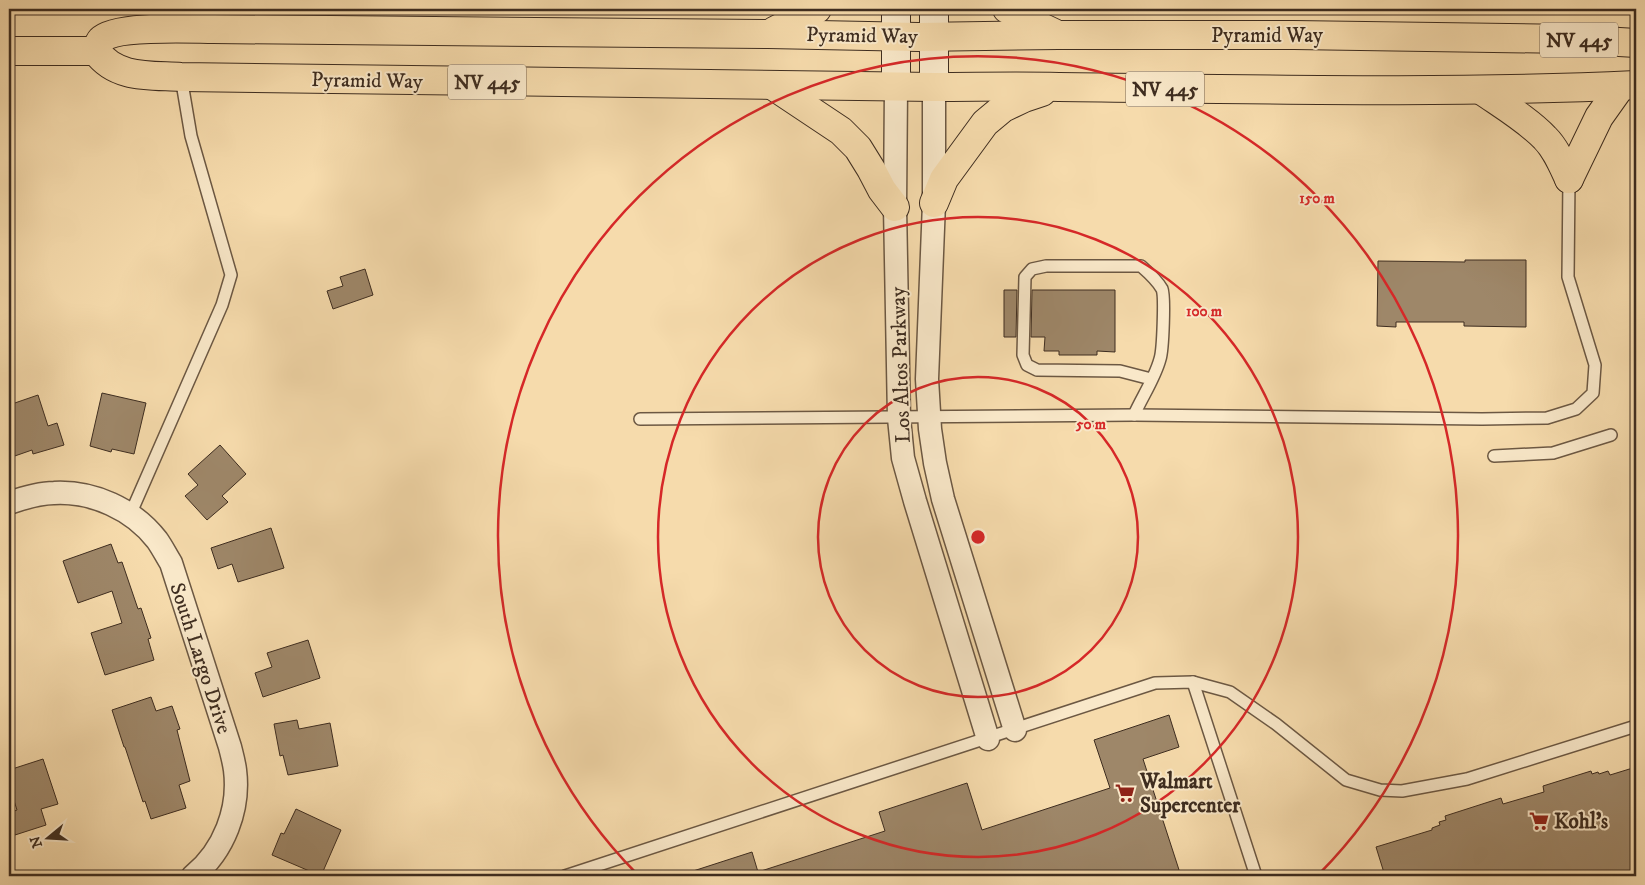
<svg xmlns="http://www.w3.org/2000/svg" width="1645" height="885" font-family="'IM FELL DW Pica',serif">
<rect width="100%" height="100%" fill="#f6dbac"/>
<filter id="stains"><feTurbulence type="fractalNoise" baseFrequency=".004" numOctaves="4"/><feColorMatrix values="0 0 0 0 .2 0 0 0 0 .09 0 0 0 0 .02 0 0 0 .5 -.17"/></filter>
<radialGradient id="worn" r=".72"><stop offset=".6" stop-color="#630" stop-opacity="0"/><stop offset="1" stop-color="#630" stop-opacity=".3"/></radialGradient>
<g fill="#9e8769" stroke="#3e2d20">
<polygon points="1465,260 1526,260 1526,327 1464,326 1464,322 1396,322 1396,327 1377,326 1378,261 1465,262"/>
<polygon points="365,269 373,295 333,309 327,291 343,286 340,277"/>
<polygon points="1004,290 1017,290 1016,337 1004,337"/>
<polygon points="1032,290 1115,290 1115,352 1097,351 1097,355 1059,355 1059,351 1044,351 1045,337 1031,337"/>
<polygon points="102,393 146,403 134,454 112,449 111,452 90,446"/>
<polygon points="38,395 48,426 57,423 64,445 33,454 32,450 9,458 9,405"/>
<polygon points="220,445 246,474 222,496 228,502 207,520 185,496 198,485 188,474"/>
<polygon points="271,528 284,568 238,582 232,564 218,569 211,548"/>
<polygon points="111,544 118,563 122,562 138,609 141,608 151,638 148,639 154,660 105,675 91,633 122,623 112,591 78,603 63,561"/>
<polygon points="308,640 320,678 263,697 255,673 272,667 267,653"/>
<polygon points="151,697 156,711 172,706 180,729 177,730 190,781 179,785 186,808 151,819 145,801 143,802 125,747 124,747 112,710"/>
<polygon points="1169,715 1179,747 1143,759 1181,876 688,876 687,873 752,852 758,872 885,831 879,812 967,783 982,830 1110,788 1094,740"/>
<polygon points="297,720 299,729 330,723 338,766 288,775 283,755 280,756 274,724"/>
<polygon points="43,759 58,804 41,809 46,825 15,835 9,813 17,810 9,785 9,770"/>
<polygon points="1636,767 1636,876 1385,876 1376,847 1432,830 1432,828 1440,825 1439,822 1446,820 1445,816 1501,798 1503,804 1544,792 1543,786 1591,771 1592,774 1598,772 1599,774 1608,771 1610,775"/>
<polygon points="296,809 341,830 321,876 272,855 281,833 284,834"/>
</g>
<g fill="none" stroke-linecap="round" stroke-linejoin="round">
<defs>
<g id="service">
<path d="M1134,415C1142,397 1155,378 1160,359C1163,350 1165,296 1162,289C1157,280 1149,273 1141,266H1046L1032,269L1025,277L1023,355L1027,365L1037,370L1120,371L1151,379"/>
<polyline points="640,419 1134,415 1482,419 1547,418 1576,409 1593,393 1595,365 1568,277 1569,179"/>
<polyline points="1494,456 1553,453 1611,435"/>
<polyline points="130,515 222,305 231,275 191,136 181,77"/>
<polyline points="1193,682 1256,876"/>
<polyline points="565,876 1155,683 1193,682 1230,692 1276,724 1346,780 1380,790 1402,791 1467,779 1636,726"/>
</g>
<g id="minor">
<polyline points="896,87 895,207 899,418 903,458 915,501 988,739"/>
<polyline points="934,87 934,203 927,379 930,429 935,463 943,499 1015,730"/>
<path d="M9,503C23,498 39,493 54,493C93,491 133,509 157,540C162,547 166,555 171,563L230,747C232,755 234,762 235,770C240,809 224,851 193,876"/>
</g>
<g id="secondary">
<polyline points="934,9 934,87"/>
<polyline points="896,87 896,9"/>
</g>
<g id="primary">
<polyline points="1007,9 1033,23 1054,33"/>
<polyline points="774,31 817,9"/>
<polyline points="9,51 96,51"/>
<path d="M96,51C97,48 99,42 101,40C115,25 191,29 213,29L768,34L918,37L1058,35H1294L1569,39L1636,43"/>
<path d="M96,51C116,79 150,75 181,77C432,82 683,86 934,87C976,87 1017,86 1059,87C1251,89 1444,94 1636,85"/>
<polyline points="772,85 841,131 858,148 871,169 882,190 895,207"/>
<path d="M1481,90C1501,104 1528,120 1545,138C1556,149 1562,164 1569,179"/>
<polyline points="1569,179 1599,117 1621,86"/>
<polyline points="934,203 944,179 985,123 1003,108 1024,98 1042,92"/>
</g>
</defs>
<use href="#service" stroke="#6c5843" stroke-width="14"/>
<use href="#minor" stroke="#6c5843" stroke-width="25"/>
<use href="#secondary" stroke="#3e2d20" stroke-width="30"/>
<use href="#primary" stroke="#3e2d20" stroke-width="30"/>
<use href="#service" stroke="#f9e8c9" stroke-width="11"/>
<use href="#minor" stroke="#f9e8c9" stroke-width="22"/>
<use href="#secondary" stroke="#f9e8c9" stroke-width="28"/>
<use href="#primary" stroke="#f6dbac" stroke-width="28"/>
</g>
<g fill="none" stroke="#d62828" stroke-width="2.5">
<circle cx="978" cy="537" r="160"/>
<circle cx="978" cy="537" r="320"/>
<path d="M636 873A480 480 0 1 1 1320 873"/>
</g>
<defs>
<symbol id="supermarket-bare" viewBox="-9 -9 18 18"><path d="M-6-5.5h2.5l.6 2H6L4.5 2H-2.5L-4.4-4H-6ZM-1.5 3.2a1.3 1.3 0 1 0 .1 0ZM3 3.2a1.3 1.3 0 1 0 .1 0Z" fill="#8f2418" stroke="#f9e8c9" stroke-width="2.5" paint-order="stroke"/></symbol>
</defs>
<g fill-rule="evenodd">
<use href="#supermarket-bare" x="1111" y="779" width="28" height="28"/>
<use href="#supermarket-bare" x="1525" y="807" width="28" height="28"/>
</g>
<g text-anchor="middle" stroke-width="4" stroke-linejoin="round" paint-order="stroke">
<g fill="#f9e8c9" stroke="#766553" stroke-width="1">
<rect x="1540" y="22.5" width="78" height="35" rx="4"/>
<rect x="448" y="64.5" width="78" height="35" rx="4"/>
<rect x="1126" y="71.5" width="78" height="35" rx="4"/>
</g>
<g font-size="20" font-weight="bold" fill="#3e2d20">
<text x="1579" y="47">NV 445</text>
<text x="487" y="89">NV 445</text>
<text x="1165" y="96">NV 445</text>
</g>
<g font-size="21" fill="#3e2d20" stroke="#f9e8c9">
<text transform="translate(862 35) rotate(1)" y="7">Pyramid Way</text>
<text x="1267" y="42">Pyramid Way</text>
<text transform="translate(367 80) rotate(1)" y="7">Pyramid Way</text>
<text transform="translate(900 365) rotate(-92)" y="7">Los Altos Parkway</text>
<text transform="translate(201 658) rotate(72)" y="7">South Largo Drive</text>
</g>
<g font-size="21" font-weight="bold" fill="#3e2d20" stroke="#f9e8c9" text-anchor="start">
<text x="1140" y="788">Walmart<tspan x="1140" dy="24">Supercenter</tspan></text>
<text x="1554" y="828">Kohl's</text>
</g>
</g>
<circle cx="978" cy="537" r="8" fill="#d62828" stroke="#f9e8c9" stroke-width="2.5"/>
<g font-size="15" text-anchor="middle" font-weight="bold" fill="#d62828" stroke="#f9e8c9" stroke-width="4" stroke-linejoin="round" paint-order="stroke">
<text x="1317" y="203">150 m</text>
<text x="1204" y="316">100 m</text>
<text x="1091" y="429">50 m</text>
</g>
<rect width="1645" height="885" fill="none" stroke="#f6dbac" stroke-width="30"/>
<rect x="10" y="10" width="1625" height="865" fill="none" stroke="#3e2d20" stroke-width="2.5"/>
<rect x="15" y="15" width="1615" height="855" fill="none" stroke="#3e2d20"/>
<g transform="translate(48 838) rotate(252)" stroke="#f9e8c9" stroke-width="4" paint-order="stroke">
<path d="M0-4L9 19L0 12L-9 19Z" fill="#3e2d20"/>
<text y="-8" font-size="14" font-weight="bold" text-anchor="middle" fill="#3e2d20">N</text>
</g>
<rect width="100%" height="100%" filter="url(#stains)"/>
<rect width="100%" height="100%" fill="url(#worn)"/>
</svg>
